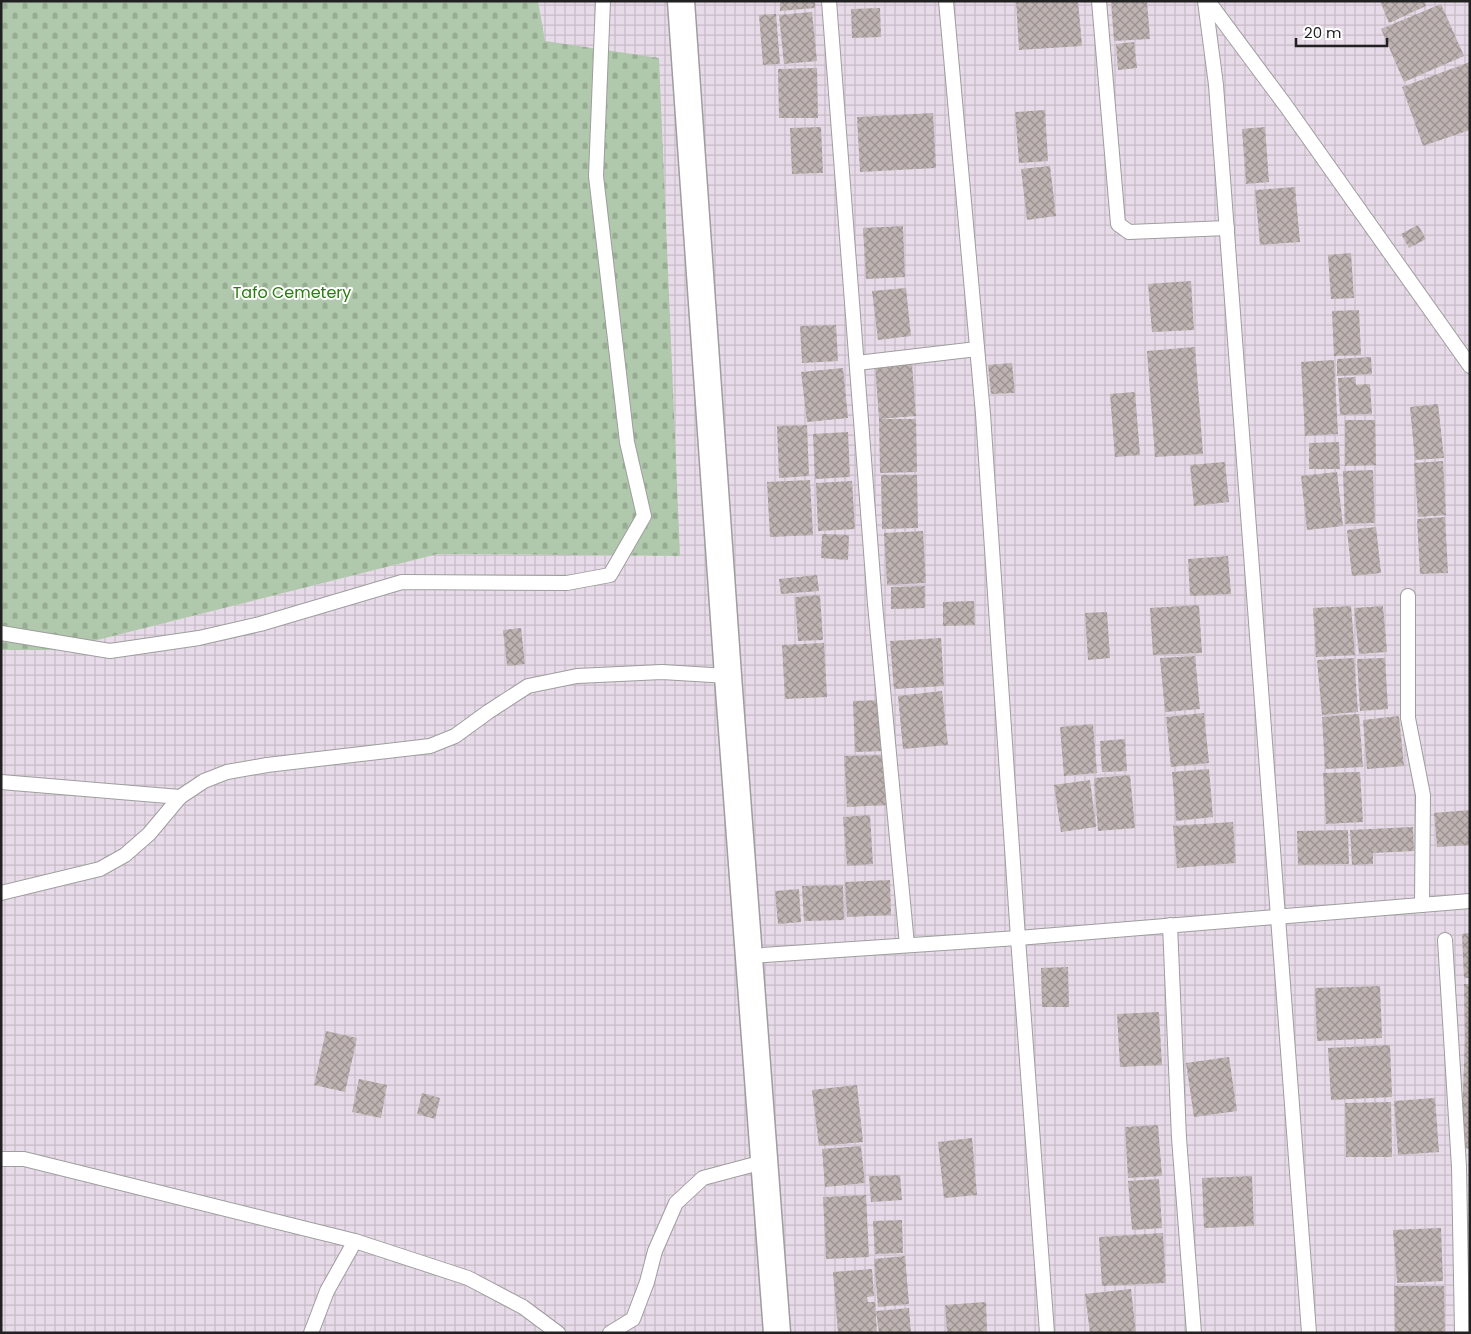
<svg xmlns="http://www.w3.org/2000/svg" width="1471" height="1334" font-family="Poppins,sans-serif">
<defs>
<pattern id="industrial-grid" width="8" height="8" patternUnits="userSpaceOnUse" patternTransform="scale(1.25)"><rect width="8" height="8" fill="#e8dbe9"/><path d="M0 4h8M4 0v8" fill="none" stroke="#c7bcc8"/></pattern>
<pattern id="cemetery-stones" width="16" height="16" patternUnits="userSpaceOnUse" patternTransform="scale(1.25)"><rect width="16" height="16" fill="#b0c8ab"/><path d="M2 7V4a2 2 0 0 1 4 0v3zM10 15v-3a2 2 0 0 1 4 0v3z" fill="#97ac93"/></pattern>
<pattern id="building-cross-hatch" width="8" height="8" patternUnits="userSpaceOnUse" patternTransform="scale(1.25)"><rect width="8" height="8" fill="#beb3b1"/><path d="M0 0l8 8M0 8l8-8" fill="none" stroke="#9a9190"/></pattern>
</defs>
<rect width="100%" height="100%" fill="#f1ebe8"/>
<polygon fill="url(#industrial-grid)" points="538,1 1470,1 1470,1333 1,1333 1,650 58,650 438,554 680,556 544,41"/>
<polygon fill="url(#cemetery-stones)" points="1,1 538,1 545,41 659,58 680,556 438,554 58,650 1,650"/>
<g fill="url(#building-cross-hatch)">
<polygon points="780,1 815,1 815,8 780,11"/>
<polygon points="1016,1 1078,1 1082,46 1019,50"/>
<polygon points="1111,1 1147,1 1150,39 1114,41"/>
<polygon points="1380,1 1424,1 1426,6 1389,23"/>
<polygon points="1441,4 1464,56 1404,82 1381,29"/>
<polygon points="880,8 881,37 852,38 851,9"/>
<polygon points="812,12 817,61 784,64 779,15"/>
<polygon points="776,14 780,64 763,65 759,15"/>
<polygon points="1134,42 1137,68 1118,70 1116,44"/>
<polygon points="1470,62 1470,130 1423,146 1402,87"/>
<polygon points="817,68 818,118 779,118 778,69"/>
<polygon points="1045,110 1048,161 1019,163 1015,112"/>
<polygon points="933,113 936,168 860,172 857,117"/>
<polygon points="821,127 823,173 792,174 790,128"/>
<polygon points="1265,127 1269,182 1246,184 1242,129"/>
<polygon points="1050,166 1056,216 1027,220 1021,169"/>
<polygon points="1295,187 1300,242 1260,245 1255,190"/>
<polygon points="1418,225 1426,239 1409,248 1401,234"/>
<polygon points="903,226 905,277 866,279 863,228"/>
<polygon points="1351,253 1354,298 1331,299 1328,255"/>
<polygon points="1191,281 1194,330 1152,332 1148,284"/>
<polygon points="906,288 911,336 878,340 872,291"/>
<polygon points="1359,310 1361,355 1334,356 1332,311"/>
<polygon points="836,325 838,361 802,363 800,326"/>
<polygon points="1195,347 1203,454 1155,457 1147,351"/>
<polygon points="1371,357 1372,374 1337,376 1337,359"/>
<polygon points="1334,360 1338,434 1305,436 1301,362"/>
<polygon points="912,363 916,416 879,419 875,365"/>
<polygon points="1012,363 1015,393 991,394 988,365"/>
<polygon points="843,368 848,418 807,422 801,372"/>
<polygon points="1355,377 1356,385 1370,384 1372,414 1340,415 1338,378"/>
<polygon points="1135,392 1140,455 1115,457 1110,394"/>
<polygon points="1438,404 1444,458 1415,460 1410,407"/>
<polygon points="879,419 916,419 917,472 880,473"/>
<polygon points="1345,420 1375,420 1376,465 1345,466"/>
<polygon points="807,425 809,476 779,478 777,426"/>
<polygon points="848,432 850,477 815,479 813,434"/>
<polygon points="1339,442 1340,469 1309,469 1309,443"/>
<polygon points="1443,461 1446,515 1418,517 1414,463"/>
<polygon points="1225,462 1229,502 1194,506 1190,465"/>
<polygon points="1373,470 1375,523 1345,524 1343,471"/>
<polygon points="1337,472 1343,526 1307,530 1301,476"/>
<polygon points="881,475 917,475 918,528 882,529"/>
<polygon points="810,480 813,535 770,537 767,482"/>
<polygon points="852,481 855,529 818,531 816,483"/>
<polygon points="1445,517 1448,573 1420,574 1417,519"/>
<polygon points="1376,527 1381,573 1352,576 1347,530"/>
<polygon points="923,531 926,583 887,585 884,533"/>
<polygon points="822,534 849,535 848,560 821,558"/>
<polygon points="1228,556 1231,594 1190,596 1188,559"/>
<polygon points="817,575 819,591 781,594 779,579"/>
<polygon points="925,586 925,608 891,609 891,587"/>
<polygon points="820,595 823,640 798,641 795,597"/>
<polygon points="974,601 975,625 943,626 943,602"/>
<polygon points="1199,605 1202,653 1153,655 1150,608"/>
<polygon points="1351,606 1355,655 1316,657 1313,608"/>
<polygon points="1383,606 1387,652 1359,654 1354,608"/>
<polygon points="1107,612 1110,658 1088,660 1085,613"/>
<polygon points="521,628 525,664 507,666 503,630"/>
<polygon points="941,638 944,686 894,689 890,641"/>
<polygon points="824,643 827,697 785,699 782,645"/>
<polygon points="1195,656 1200,709 1165,712 1160,658"/>
<polygon points="1354,658 1358,712 1322,715 1317,660"/>
<polygon points="1385,658 1388,709 1360,711 1357,659"/>
<polygon points="942,691 948,745 903,749 898,696"/>
<polygon points="882,700 883,751 855,752 853,701"/>
<polygon points="1204,713 1209,763 1171,767 1166,717"/>
<polygon points="1359,714 1363,767 1325,769 1322,717"/>
<polygon points="1399,716 1404,766 1367,769 1363,720"/>
<polygon points="1093,724 1097,773 1064,776 1060,727"/>
<polygon points="1125,739 1127,771 1102,772 1100,741"/>
<polygon points="883,755 886,805 847,807 844,756"/>
<polygon points="1209,769 1213,817 1176,821 1172,772"/>
<polygon points="1360,772 1363,822 1326,824 1323,773"/>
<polygon points="1130,775 1135,828 1098,831 1094,778"/>
<polygon points="1090,780 1096,827 1061,832 1054,785"/>
<polygon points="1470,810 1470,845 1437,847 1434,813"/>
<polygon points="870,815 873,864 847,866 843,817"/>
<polygon points="1233,822 1236,863 1177,868 1173,826"/>
<polygon points="1413,827 1414,851 1373,853 1373,864 1352,865 1350,830"/>
<polygon points="1348,830 1349,864 1298,865 1297,831"/>
<polygon points="890,880 891,915 847,917 845,882"/>
<polygon points="843,885 844,920 804,921 802,886"/>
<polygon points="799,889 801,922 778,924 775,891"/>
<polygon points="1470,933 1470,978 1464,978 1462,934"/>
<polygon points="1068,967 1069,1007 1042,1007 1041,968"/>
<polygon points="1464,984 1470,984 1470,1149 1461,1148 1465,1038"/>
<polygon points="1380,986 1382,1038 1317,1041 1315,988"/>
<polygon points="1159,1012 1162,1065 1120,1067 1117,1014"/>
<polygon points="326,1031 357,1038 345,1092 314,1085"/>
<polygon points="1390,1045 1392,1097 1331,1100 1328,1048"/>
<polygon points="1229,1057 1237,1111 1194,1117 1186,1063"/>
<polygon points="359,1079 387,1085 381,1118 352,1112"/>
<polygon points="857,1085 863,1142 819,1146 812,1090"/>
<polygon points="422,1093 440,1098 435,1119 417,1114"/>
<polygon points="1435,1098 1439,1152 1398,1155 1394,1101"/>
<polygon points="1391,1102 1392,1157 1346,1157 1345,1103"/>
<polygon points="1158,1125 1162,1176 1128,1178 1125,1127"/>
<polygon points="972,1138 977,1195 944,1198 938,1142"/>
<polygon points="861,1146 865,1183 825,1187 822,1149"/>
<polygon points="900,1175 902,1200 871,1202 869,1176"/>
<polygon points="1252,1176 1254,1226 1204,1228 1202,1178"/>
<polygon points="1159,1179 1162,1228 1132,1230 1128,1181"/>
<polygon points="866,1195 869,1257 826,1259 823,1197"/>
<polygon points="902,1220 903,1253 875,1254 873,1221"/>
<polygon points="1441,1228 1443,1281 1397,1283 1393,1230"/>
<polygon points="1163,1233 1166,1283 1102,1286 1099,1237"/>
<polygon points="905,1256 909,1304 878,1307 874,1259"/>
<polygon points="872,1269 874,1296 867,1297 868,1302 875,1302 877,1333 838,1333 833,1272"/>
<polygon points="1394,1286 1444,1286 1445,1333 1395,1333"/>
<polygon points="1131,1289 1136,1333 1090,1333 1085,1294"/>
<polygon points="986,1302 987,1333 947,1333 945,1305"/>
<polygon points="909,1308 911,1333 879,1333 876,1311"/>
</g>
<g fill="none" stroke-linecap="round" stroke-linejoin="round">
<defs>
<g id="service">
<polyline points="829,1 875,604 907,945"/>
<polyline points="946,1 983,414 1018,938 1047,1333"/>
<polyline points="1099,1 1118,224 1129,232 1227,228"/>
<polyline points="1205,1 1216,85 1309,1333"/>
<polyline points="1208,1 1286,106 1470,366"/>
<polyline points="857,363 977,349"/>
<polyline points="1408,596 1408,718 1423,795 1422,905"/>
<polyline points="1,633 110,651 199,638 260,624 402,582 567,583 610,575 644,516 627,442 596,176 603,1"/>
<polyline points="1,782 180,797"/>
<polyline points="1,893 100,869 125,855 149,834 180,797 204,781 227,772 267,765 430,746 455,736 488,712 528,686 577,676 662,672 728,676"/>
<polyline points="1170,925 1179,1138 1194,1333"/>
<polyline points="1445,940 1459,1167 1462,1333"/>
<polyline points="749,956 1018,938 1470,901"/>
<polyline points="1,1159 24,1159 355,1241 468,1278 523,1307 558,1333"/>
<polyline points="311,1333 327,1291 355,1241"/>
<polyline points="610,1333 633,1319 647,1282 655,1251 676,1203 703,1178 763,1162"/>
</g>
<polyline id="minor" points="681,1 728,676 777,1333"/>
</defs>
<use href="#service" stroke="#9e9e9e" stroke-width="16"/>
<use href="#minor" stroke="#9e9e9e" stroke-width="29"/>
<use href="#service" stroke="#fff" stroke-width="14"/>
<use href="#minor" stroke="#fff" stroke-width="26"/>
</g>
<g text-anchor="middle" stroke-width="4" stroke-linejoin="round" paint-order="stroke">
<g font-size="16" fill="#2b7c12" stroke="#fff">
<text x="292" y="298">Tafo Cemetery</text>
</g>
</g>
<rect width="1471" height="1334" fill="none" stroke="#212121" stroke-width="5"/>
<path d="M1296 38v8h91v-8" fill="none" stroke="#212121" stroke-width="2.5"/>
<text x="1304" y="38" font-size="15" fill="#212121" stroke="#ffffff" stroke-width="4" paint-order="stroke">20 m</text>
</svg>
